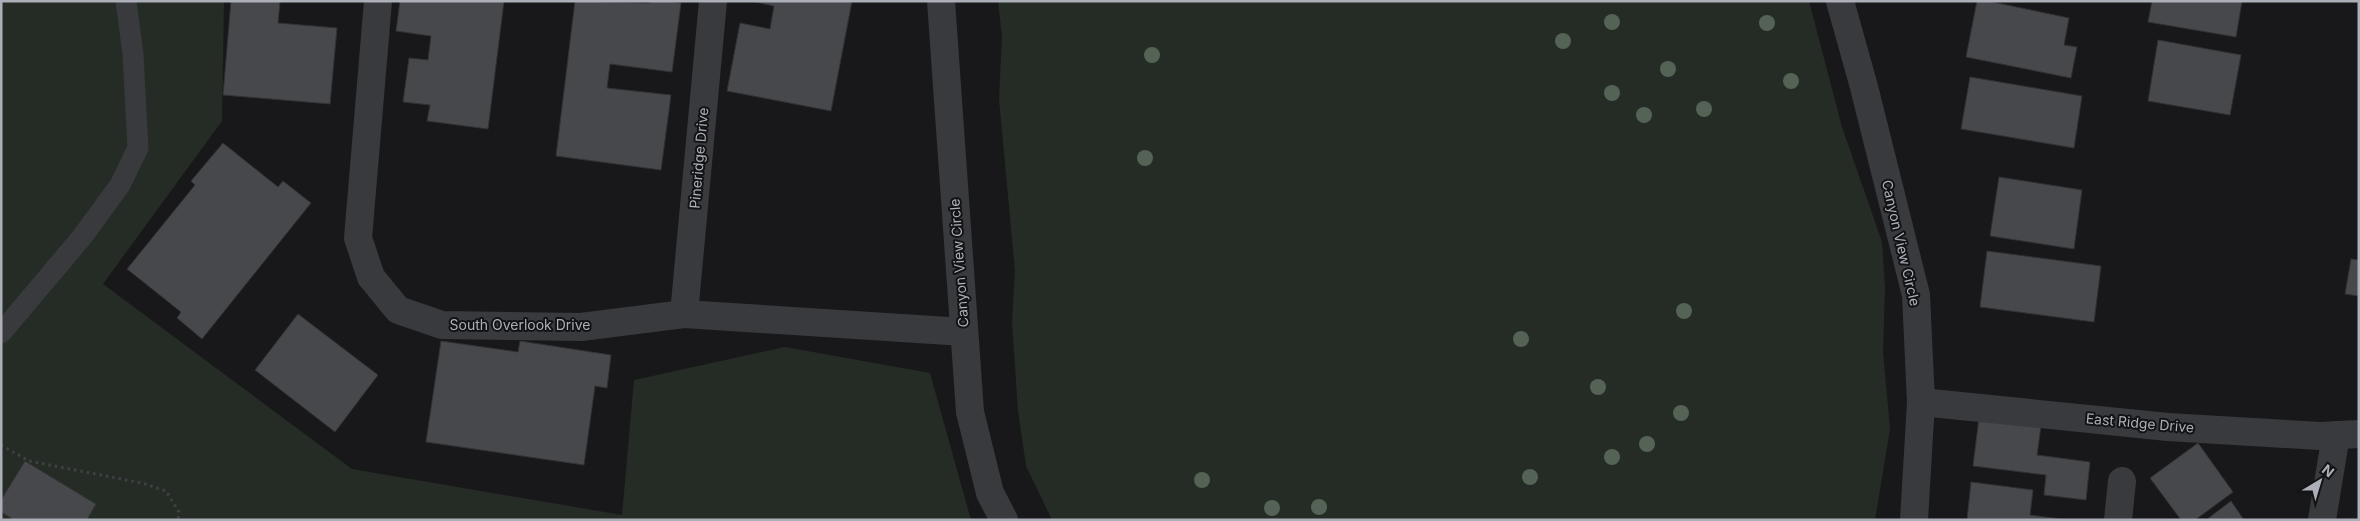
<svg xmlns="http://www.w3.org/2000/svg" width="2360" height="521" font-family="Inter,sans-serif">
<rect width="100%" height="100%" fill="#18181a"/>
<g fill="#242c25">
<polygon points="1,1 224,1 222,121 103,284 352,469 622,515 634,380 785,347 930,373 971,520 1,520"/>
<polygon points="998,1 1809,1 1842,127 1882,242 1885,287 1883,352 1890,429 1875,520 1052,520 1026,466 1018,411 1012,322 1015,271 999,99 1002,37"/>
</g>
<g fill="#47484c" stroke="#323235">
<polygon points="231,1 280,1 278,23 337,28 330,104 223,95"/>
<polygon points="400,1 504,1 488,129 427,121 430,105 403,102 409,58 428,60 431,36 396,31"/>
<polygon points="575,1 649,3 649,1 665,1 681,3 672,72 610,64 607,88 671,95 661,170 556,156"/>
<polygon points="751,1 852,1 831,111 727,91 740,23 770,29 774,6"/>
<polygon points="1977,1 1988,1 2069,18 2064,45 2077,47 2071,78 1966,57"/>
<polygon points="2152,1 2242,1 2236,37 2148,22"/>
<polygon points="2158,40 2241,55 2230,115 2148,101"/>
<polygon points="1970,77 2082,96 2074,148 1961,129"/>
<polygon points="223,143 278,187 283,181 311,203 202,339 177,318 181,312 127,269 195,185 191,181"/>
<polygon points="1999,177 2082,190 2074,249 1990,236"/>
<polygon points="1987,251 2101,266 2094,322 1980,307"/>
<polygon points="2351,259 2359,260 2359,296 2345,294"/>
<polygon points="298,314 378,375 335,432 255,370"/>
<polygon points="441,341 518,352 520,341 611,355 607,388 595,386 584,465 426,442"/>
<polygon points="1979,418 2041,426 2037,455 2090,462 2086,500 2044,495 2046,475 1973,466"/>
<polygon points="2198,443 2233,492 2195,520 2181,520 2150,478"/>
<polygon points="25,461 96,504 87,520 14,520 1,512 1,500"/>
<polygon points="1971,482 2033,490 2030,515 2069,520 1967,520"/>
<polygon points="2231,501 2244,520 2206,520"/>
</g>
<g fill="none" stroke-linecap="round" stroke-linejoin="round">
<polyline stroke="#3f4145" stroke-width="3" stroke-dasharray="2.5 4" stroke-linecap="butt" points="1,445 29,461 142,483 166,491 179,512 178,520"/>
<polyline stroke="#393a3e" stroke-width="21" points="1,333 82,237 120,185 138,148 133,54 126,1"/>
<g stroke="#393a3e" stroke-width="28">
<polyline points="378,1 358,238 371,277 398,310 442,325 581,327 684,314 964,332"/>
<polyline points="941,1 970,412 990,493 1004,520"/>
<polyline points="1840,1 1864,87 1916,295 1921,402 1914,520"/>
<polyline points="684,314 713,1"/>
<polyline points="1921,402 2168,427 2320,436 2359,434"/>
<polyline points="2118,520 2122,481"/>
<polyline points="2322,520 2336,435"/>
</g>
</g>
<g fill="#546356">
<circle cx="1612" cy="22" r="8"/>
<circle cx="1767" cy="23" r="8"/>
<circle cx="1563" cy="41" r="8"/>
<circle cx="1152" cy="55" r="8"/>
<circle cx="1668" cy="69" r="8"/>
<circle cx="1791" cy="81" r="8"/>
<circle cx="1612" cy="93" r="8"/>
<circle cx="1704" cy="109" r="8"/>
<circle cx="1644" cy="115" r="8"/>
<circle cx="1145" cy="158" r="8"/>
<circle cx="1684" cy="311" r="8"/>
<circle cx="1521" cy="339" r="8"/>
<circle cx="1598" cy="387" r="8"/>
<circle cx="1681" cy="413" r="8"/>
<circle cx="1647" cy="444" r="8"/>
<circle cx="1612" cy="457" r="8"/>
<circle cx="1530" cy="477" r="8"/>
<circle cx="1202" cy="480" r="8"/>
<circle cx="1319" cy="507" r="8"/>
<circle cx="1272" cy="508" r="8"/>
</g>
<g text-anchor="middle" stroke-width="4" stroke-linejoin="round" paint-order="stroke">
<g font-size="14" fill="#acafb8" stroke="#131315">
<text transform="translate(699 158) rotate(-85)" y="5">Pineridge Drive</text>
<text transform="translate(1901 243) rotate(77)" y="5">Canyon View Circle</text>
<text transform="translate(959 263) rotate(-94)" y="5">Canyon View Circle</text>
<text x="520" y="330">South Overlook Drive</text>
<text transform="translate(2140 423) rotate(5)" y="5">East Ridge Drive</text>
</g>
</g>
<rect width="2360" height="521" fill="none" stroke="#acafb8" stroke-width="5"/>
<g transform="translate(2320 481) rotate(38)" stroke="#131315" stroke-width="4" paint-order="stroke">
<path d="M0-4L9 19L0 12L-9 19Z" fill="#acafb8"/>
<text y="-8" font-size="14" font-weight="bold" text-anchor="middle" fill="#acafb8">N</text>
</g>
</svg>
